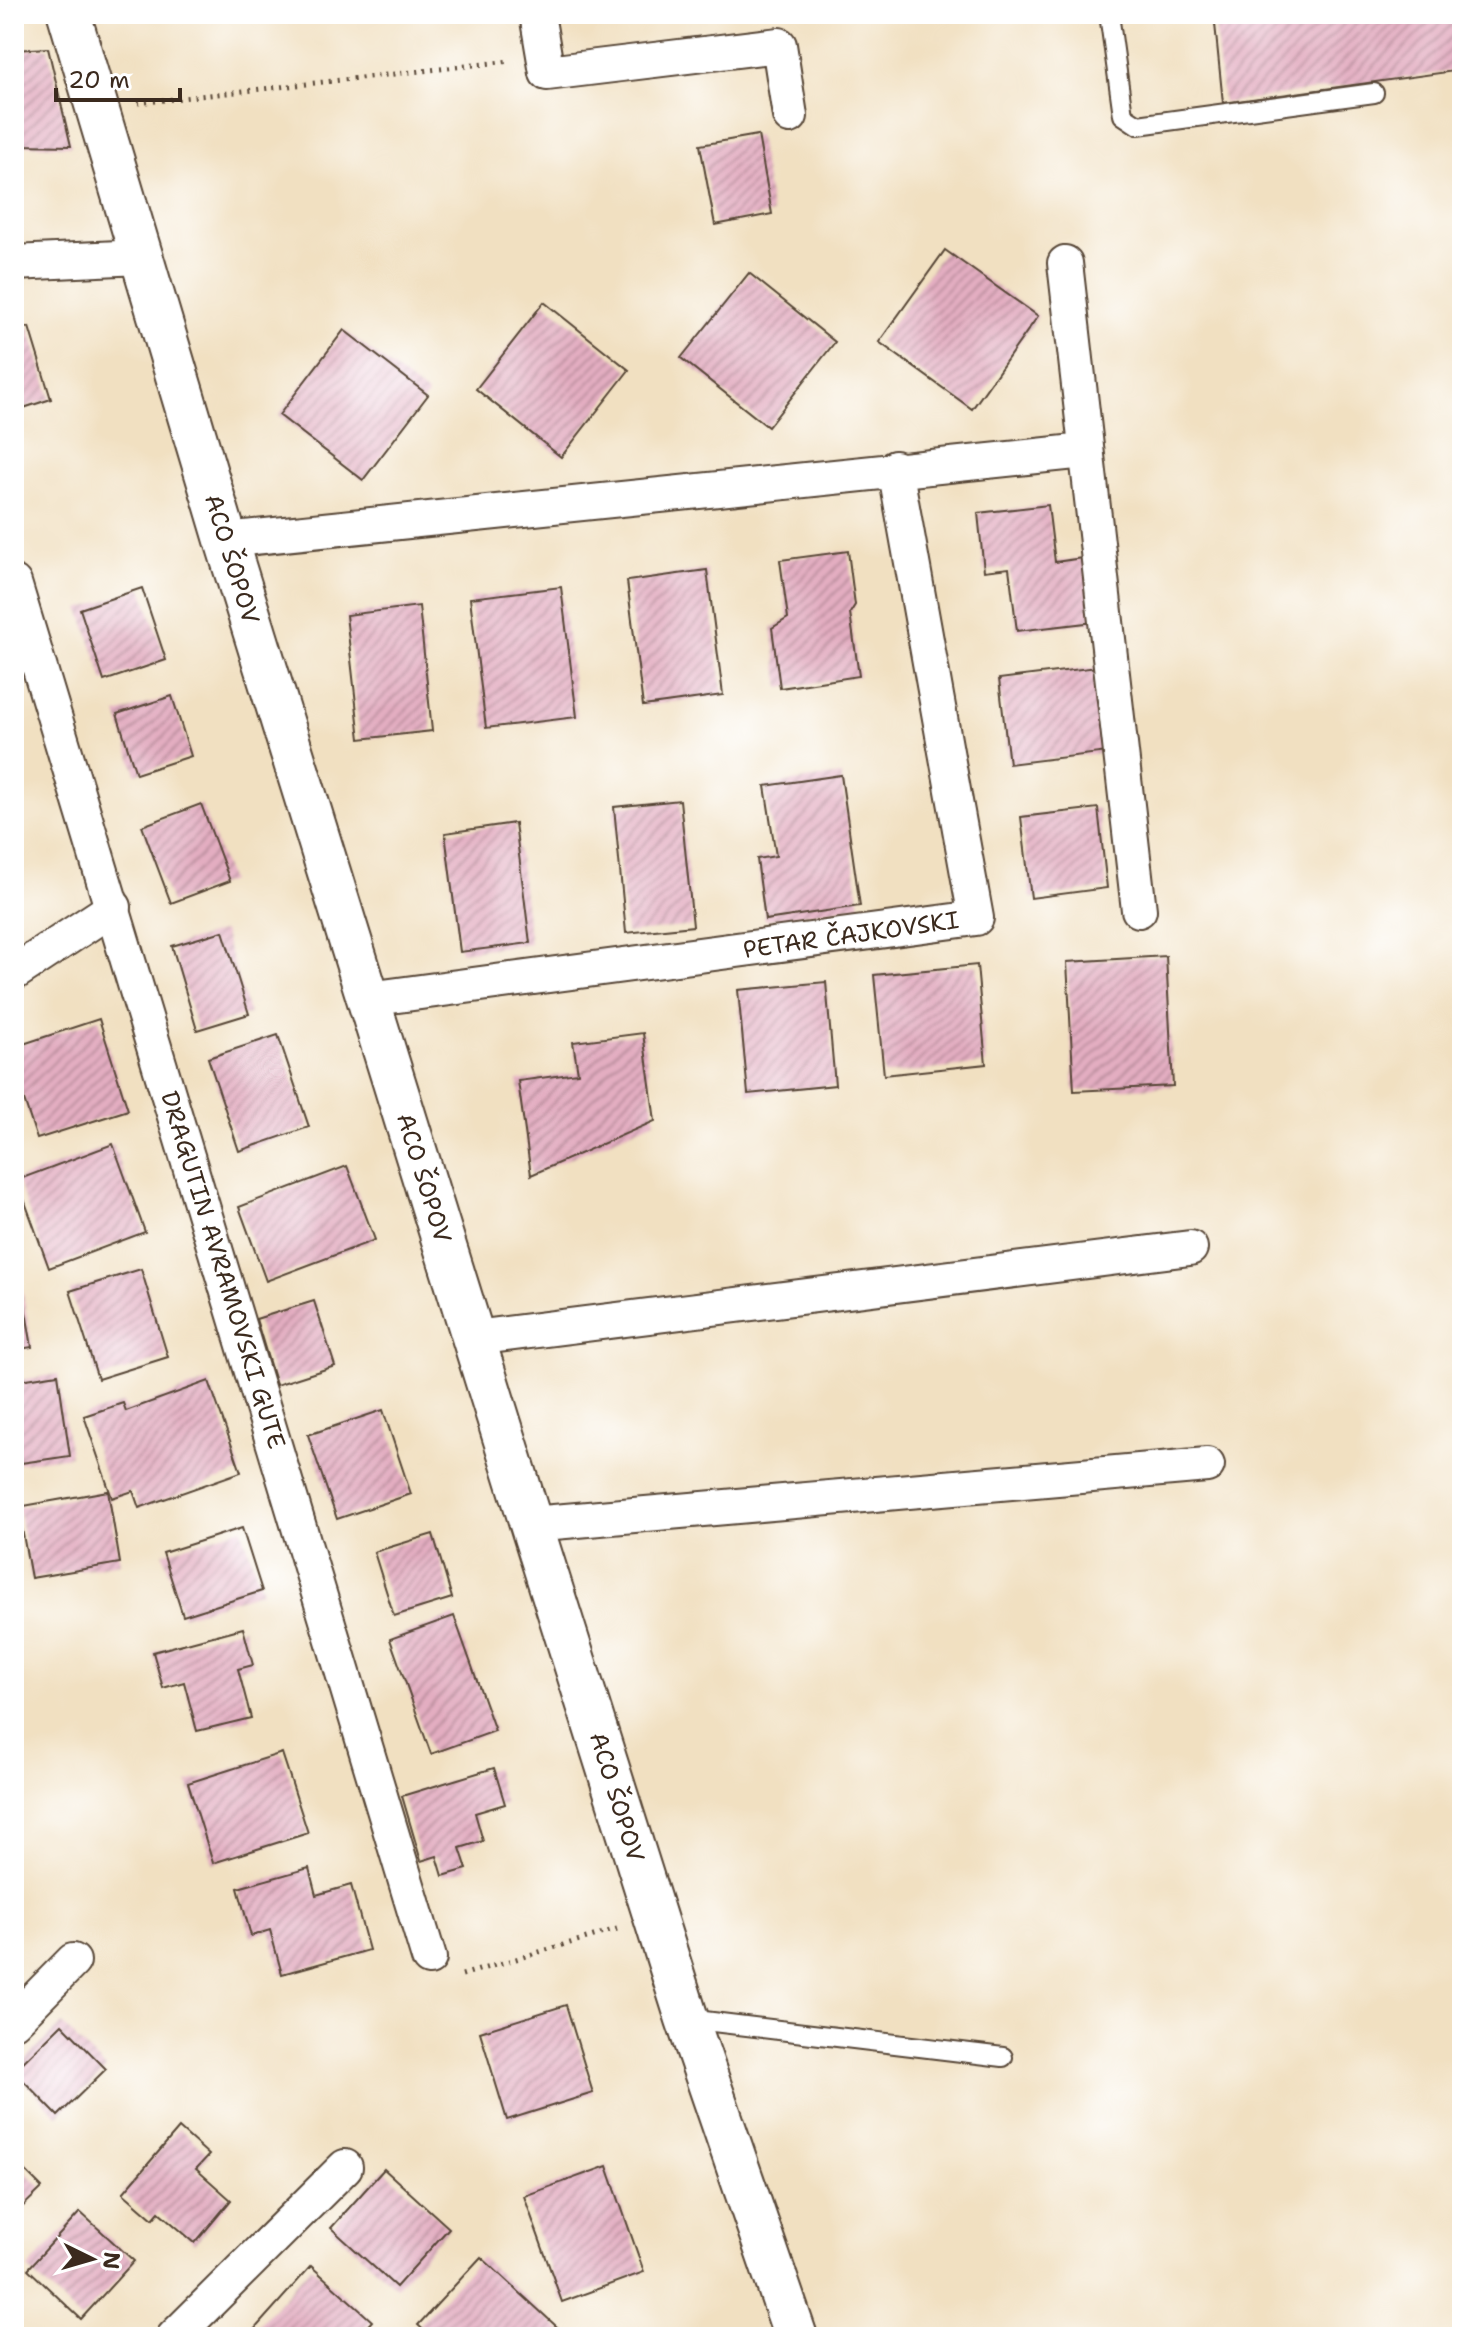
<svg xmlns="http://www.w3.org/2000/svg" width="1476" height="2351" font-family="'Shantell Sans',sans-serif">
<defs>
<pattern id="building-hatch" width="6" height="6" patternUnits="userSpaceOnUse" patternTransform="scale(2)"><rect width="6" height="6" fill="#e3adc1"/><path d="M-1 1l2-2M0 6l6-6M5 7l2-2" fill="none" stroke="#b98d9c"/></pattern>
</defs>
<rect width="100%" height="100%" fill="#fff"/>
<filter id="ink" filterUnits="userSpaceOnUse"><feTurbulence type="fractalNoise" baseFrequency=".0125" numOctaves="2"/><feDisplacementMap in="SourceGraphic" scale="16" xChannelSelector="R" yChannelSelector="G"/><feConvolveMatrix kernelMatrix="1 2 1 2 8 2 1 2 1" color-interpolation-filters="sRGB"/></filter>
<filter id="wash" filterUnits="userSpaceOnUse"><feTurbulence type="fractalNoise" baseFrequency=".006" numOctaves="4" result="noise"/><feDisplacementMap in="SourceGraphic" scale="32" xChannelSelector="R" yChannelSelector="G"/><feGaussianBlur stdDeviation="1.8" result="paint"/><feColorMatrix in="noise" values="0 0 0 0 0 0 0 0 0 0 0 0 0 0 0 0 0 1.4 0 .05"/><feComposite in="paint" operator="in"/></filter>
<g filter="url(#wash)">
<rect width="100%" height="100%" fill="#f1e0c1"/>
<g id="blocks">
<g fill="url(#building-hatch)">
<polygon points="1214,14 1462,14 1462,70 1223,103"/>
<polygon points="48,48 71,146 18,145 14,50"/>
<polygon points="758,135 772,214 715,225 700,145"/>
<polygon points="945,250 1038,316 972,409 879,342"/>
<polygon points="749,273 835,342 768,427 681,358"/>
<polygon points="544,302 629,370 561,457 476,389"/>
<polygon points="29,327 51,399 14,411 14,332"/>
<polygon points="344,330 428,395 363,480 279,415"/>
<polygon points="1048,505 1055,562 1096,556 1103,621 1017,631 1009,568 984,571 978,513"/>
<polygon points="848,551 855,605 850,613 859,676 780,688 772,628 788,618 780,560"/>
<polygon points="707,570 723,695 643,706 627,581"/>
<polygon points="561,587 577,717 486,728 470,598"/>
<polygon points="142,588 166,660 104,681 80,609"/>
<polygon points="419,606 432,731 360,739 346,615"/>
<polygon points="1097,667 1108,752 1009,764 999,679"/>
<polygon points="172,696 191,756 136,774 117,714"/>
<polygon points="841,775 860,906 765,920 757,859 776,856 765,786"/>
<polygon points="680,800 693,926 626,933 614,807"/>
<polygon points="201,804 230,881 171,903 142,826"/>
<polygon points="1098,808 1107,888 1031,898 1021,817"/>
<polygon points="515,823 530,943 460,952 445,833"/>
<polygon points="223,931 249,1014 197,1030 172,946"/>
<polygon points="1166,956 1173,1086 1074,1091 1067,962"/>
<polygon points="977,965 986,1064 884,1075 874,975"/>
<polygon points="826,982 835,1085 748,1094 738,990"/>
<polygon points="99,1019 128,1110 37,1139 14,1070 14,1047"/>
<polygon points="643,1033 655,1121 531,1175 518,1081 578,1073 573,1042"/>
<polygon points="278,1035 309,1127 239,1151 208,1058"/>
<polygon points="113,1144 145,1232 49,1268 17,1180"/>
<polygon points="347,1166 375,1240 266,1281 239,1207"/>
<polygon points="16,1254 32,1347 14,1350 14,1255"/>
<polygon points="141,1269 168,1357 98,1379 70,1291"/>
<polygon points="314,1301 335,1366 276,1385 256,1319"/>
<polygon points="58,1374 70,1456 14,1464 14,1381"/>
<polygon points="209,1381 241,1472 139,1508 133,1491 112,1498 84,1416 123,1403 126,1411"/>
<polygon points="383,1410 411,1494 337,1519 308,1435"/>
<polygon points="108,1491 120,1563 31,1578 18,1507"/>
<polygon points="242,1528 262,1591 183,1616 163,1553"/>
<polygon points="433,1534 452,1598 394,1616 374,1552"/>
<polygon points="454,1616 495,1731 431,1754 390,1639"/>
<polygon points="243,1628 253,1665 238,1669 251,1718 197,1731 184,1682 163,1688 153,1652"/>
<polygon points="282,1753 308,1833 213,1863 188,1783"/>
<polygon points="494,1768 505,1804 475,1813 483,1841 460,1848 467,1869 443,1876 437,1856 421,1861 402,1796"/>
<polygon points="309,1868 316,1895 351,1885 369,1950 282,1974 270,1930 251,1936 238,1888"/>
<polygon points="566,2005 593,2093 507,2120 480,2032"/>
<polygon points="62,2024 106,2069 58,2116 14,2071"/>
<polygon points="179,2128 209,2155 196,2169 231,2200 195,2243 159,2212 153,2219 123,2193"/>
<polygon points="14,2160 42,2188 14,2215"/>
<polygon points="607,2166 644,2272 562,2302 524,2196"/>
<polygon points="384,2169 449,2228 396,2287 331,2228"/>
<polygon points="80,2212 134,2261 81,2319 28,2269"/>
<polygon points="481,2257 568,2337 431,2337 418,2325"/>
<polygon points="311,2266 372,2321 358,2337 257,2337 252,2332"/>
</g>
</g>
</g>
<g filter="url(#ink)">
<use href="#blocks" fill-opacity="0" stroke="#564536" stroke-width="2"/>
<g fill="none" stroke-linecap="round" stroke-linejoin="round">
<defs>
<g id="service">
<polyline points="1109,14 1123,115 1138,125 1374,93"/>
<polyline points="688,2019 1003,2057"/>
</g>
<g id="minor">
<polyline points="537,14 547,73 779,45 790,116"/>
<polyline points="14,263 140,257"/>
<polyline points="1065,263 1139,910"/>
<polyline points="226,540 1085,451"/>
<polyline points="14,583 429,1958"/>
<polyline points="14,973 114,907"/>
<polyline points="368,999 976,918 895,468"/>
<polyline points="474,1338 1190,1248"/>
<polyline points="531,1524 1207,1465"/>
<polyline points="14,2021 73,1961"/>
<polyline points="174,2337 345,2167"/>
</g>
<polyline id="tertiary" points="69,14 226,540 531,1524 687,2019 796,2337"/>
</defs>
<use href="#service" stroke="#564536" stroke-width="22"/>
<use href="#minor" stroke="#564536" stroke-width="38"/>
<use href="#tertiary" stroke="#564536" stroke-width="46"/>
<g stroke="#564536" stroke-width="5" stroke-dasharray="2 6" stroke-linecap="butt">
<polyline points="138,103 510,61"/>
<polyline points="462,1975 617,1929"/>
</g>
<use href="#service" stroke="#fff" stroke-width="18"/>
<use href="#minor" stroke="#fff" stroke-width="34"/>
<use href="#tertiary" stroke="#fff" stroke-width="42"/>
</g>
</g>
<g text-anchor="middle" stroke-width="6" stroke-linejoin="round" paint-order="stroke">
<g font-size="24" fill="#3b2a1e" stroke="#fff">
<text transform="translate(232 559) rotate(73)" y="8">ACO ŠOPOV</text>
<text transform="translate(851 935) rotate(-8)" y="8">PETAR ČAJKOVSKI</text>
<text transform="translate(424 1178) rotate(73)" y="8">ACO ŠOPOV</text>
<text transform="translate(223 1270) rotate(73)" y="8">DRAGUTIN AVRAMOVSKI GUTE</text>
<text transform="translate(617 1797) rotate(73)" y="8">ACO ŠOPOV</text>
</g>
</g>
<rect width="1476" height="2351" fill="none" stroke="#fff" stroke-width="48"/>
<g transform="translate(92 2259) rotate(95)" stroke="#ffffff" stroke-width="6" paint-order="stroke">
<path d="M0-6L14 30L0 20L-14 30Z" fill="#3b2a1e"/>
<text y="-12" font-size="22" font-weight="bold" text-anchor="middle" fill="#3b2a1e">N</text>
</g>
<path d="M56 88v12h124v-12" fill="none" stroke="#3b2a1e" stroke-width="4"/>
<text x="68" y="88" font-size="24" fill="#3b2a1e" stroke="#ffffff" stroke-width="6" paint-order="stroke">20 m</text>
</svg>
